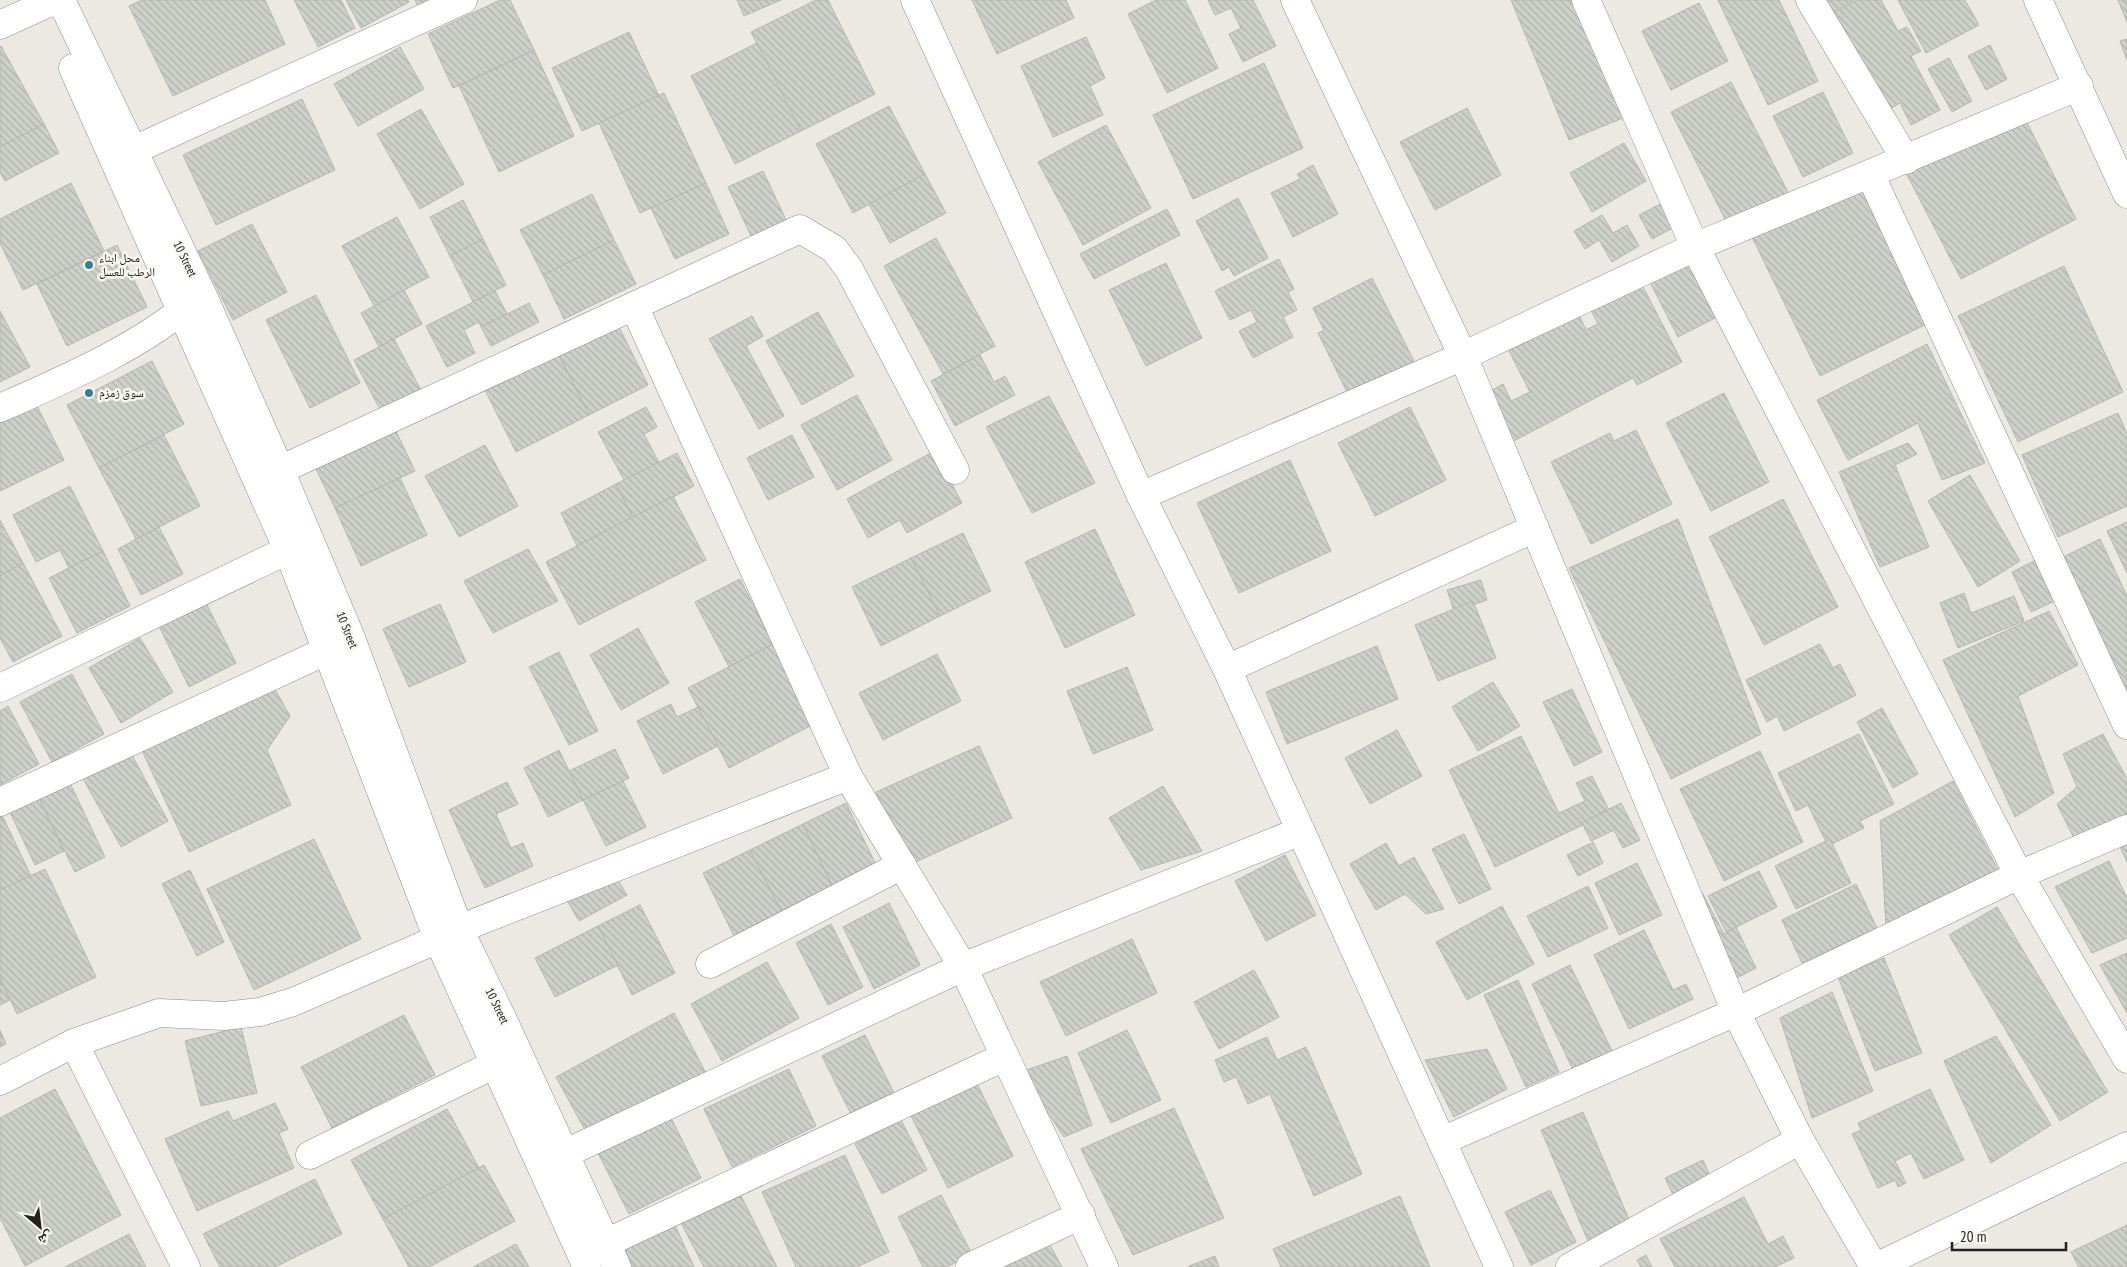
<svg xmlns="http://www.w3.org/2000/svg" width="2127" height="1267" font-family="'PT Sans Narrow','Noto Naskh Arabic',sans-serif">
<defs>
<pattern id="building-back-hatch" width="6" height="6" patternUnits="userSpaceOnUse" patternTransform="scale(1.25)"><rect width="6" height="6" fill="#ced0ca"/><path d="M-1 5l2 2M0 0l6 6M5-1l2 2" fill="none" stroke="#b1b2ad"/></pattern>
</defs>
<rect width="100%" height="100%" fill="#ece9e3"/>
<g fill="url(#building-back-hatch)" stroke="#b6b7b1">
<polygon points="142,0 265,0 285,44 173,96 129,6"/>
<polygon points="294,0 341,0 355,28 318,47"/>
<polygon points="346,0 408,0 409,2 361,28"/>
<polygon points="415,0 439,0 420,10"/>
<polygon points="500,0 510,0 534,50 453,88 428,34"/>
<polygon points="737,0 781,0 744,16"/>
<polygon points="816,0 828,0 875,94 801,131 751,32"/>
<polygon points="972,0 1066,0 1074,18 997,54"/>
<polygon points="1156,0 1185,0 1218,68 1167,93 1128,14"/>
<polygon points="1208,0 1253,0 1276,46 1243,62 1229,34 1241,28 1231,8 1215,15"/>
<polygon points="1511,0 1574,0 1623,118 1569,140"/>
<polygon points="1718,0 1779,0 1818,81 1768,105"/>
<polygon points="1822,0 1854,0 1829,14"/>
<polygon points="1857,0 1881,0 1898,31 1907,27 1921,51 1911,56 1940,110 1911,125 1900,103 1886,111 1833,13"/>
<polygon points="1898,0 1965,0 1979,25 1926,53"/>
<polygon points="2118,0 2127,0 2127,22"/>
<polygon points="1699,3 1728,61 1671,90 1642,31"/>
<polygon points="629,32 659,96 582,131 552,68"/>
<polygon points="1086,37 1105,78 1090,86 1103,115 1053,137 1021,66"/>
<polygon points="2127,39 2127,60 2120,41"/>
<polygon points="757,43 801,131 735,164 691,76"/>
<polygon points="1990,45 2007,79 1986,90 1968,56"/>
<polygon points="1,46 44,124 0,147 0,47"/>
<polygon points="400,47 424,89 358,126 334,84"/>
<polygon points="534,50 574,136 499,172 459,86"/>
<polygon points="1949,58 1972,101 1952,112 1928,69"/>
<polygon points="1264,63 1303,148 1193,199 1153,115"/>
<polygon points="1731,82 1792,200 1731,231 1671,112"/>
<polygon points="1823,92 1853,153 1803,177 1773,116"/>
<polygon points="664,93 706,183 640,213 599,123"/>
<polygon points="302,99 335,170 216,225 183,155"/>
<polygon points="889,106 925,174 853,213 816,144"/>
<polygon points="2019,107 2076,219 1961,279 1903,167"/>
<polygon points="1467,108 1501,175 1435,210 1400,142"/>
<polygon points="421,109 464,184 420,209 377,134"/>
<polygon points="44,124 59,153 5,181 0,172 0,147"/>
<polygon points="1106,125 1151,208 1083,245 1038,162"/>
<polygon points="1624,143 1646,181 1592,212 1570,173"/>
<polygon points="1313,165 1338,214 1293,237 1271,193 1300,179 1297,174"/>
<polygon points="763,171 788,224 753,240 728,187"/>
<polygon points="925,174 946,213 890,243 869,204"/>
<polygon points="1868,181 1935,320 1820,376 1752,237"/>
<polygon points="71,183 104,251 23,290 0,243 0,219"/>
<polygon points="706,183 729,234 675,259 651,208"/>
<polygon points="592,194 614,240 543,275 520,230"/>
<polygon points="1238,198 1268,258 1234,276 1229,267 1222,271 1196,221"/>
<polygon points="463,200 483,239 450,256 430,217"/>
<polygon points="1668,200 1680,224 1652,239 1639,215"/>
<polygon points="1167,209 1180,235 1094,279 1080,254"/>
<polygon points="1602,215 1613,233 1627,225 1639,246 1612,262 1599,240 1585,249 1574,231"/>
<polygon points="397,217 429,277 374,306 342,246"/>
<polygon points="252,224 287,292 233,320 198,251"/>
<polygon points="936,238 995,346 943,374 884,266"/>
<polygon points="483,239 506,285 473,302 450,256"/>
<polygon points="614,240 636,284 564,319 543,275"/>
<polygon points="117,245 147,307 67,346 37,284"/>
<polygon points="1279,259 1294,289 1288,292 1297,310 1283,317 1293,337 1253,358 1239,331 1257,322 1251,310 1230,320 1215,291"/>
<polygon points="1690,261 1719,316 1678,337 1650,282"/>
<polygon points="1166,263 1202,338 1146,366 1109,290"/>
<polygon points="2064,266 2123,392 2018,442 1958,316"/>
<polygon points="1372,278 1415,363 1349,396 1318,333 1324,330 1313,308"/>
<polygon points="1642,285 1682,362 1637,385 1633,378 1510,443 1485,394 1503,384 1511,401 1530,392 1508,349 1578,313 1586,330 1598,324 1591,310"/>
<polygon points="404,290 422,324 379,347 361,313"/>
<polygon points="495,291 507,314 481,327 479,322 464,330 475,353 447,367 426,326"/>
<polygon points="316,295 360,383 310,408 266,320"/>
<polygon points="529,303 539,322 491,346 481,327"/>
<polygon points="0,311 30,367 0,382"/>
<polygon points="818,312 854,376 802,405 766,341"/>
<polygon points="752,316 763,336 746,346 784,416 759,429 709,339"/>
<polygon points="616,321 648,385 589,415 557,351"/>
<polygon points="394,339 425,398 385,419 354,360"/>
<polygon points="1927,344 1985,463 1942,480 1918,423 1848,460 1817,400"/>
<polygon points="557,351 589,415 516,452 484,388"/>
<polygon points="980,355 994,382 1005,376 1015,395 955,426 931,381"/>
<polygon points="152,361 184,424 99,468 67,405"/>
<polygon points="1724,393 1769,482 1711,511 1666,423"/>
<polygon points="857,395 892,460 837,490 801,425"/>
<polygon points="1049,396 1095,483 1032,513 986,427"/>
<polygon points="36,404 64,460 0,491 0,422"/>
<polygon points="646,407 657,427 644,434 659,463 624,480 598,432"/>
<polygon points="1410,407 1446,480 1375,516 1338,443"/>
<polygon points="2118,413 2127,434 2127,506 2058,537 2022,455"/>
<polygon points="394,427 415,471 335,508 314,465"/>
<polygon points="1636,430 1672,504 1591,544 1551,462 1610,433 1614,441"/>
<polygon points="164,435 200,506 136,539 99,468"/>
<polygon points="792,435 814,477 768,500 747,458"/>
<polygon points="1908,443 1917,454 1895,465 1929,547 1880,567 1839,472"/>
<polygon points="485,445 518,506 459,537 425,476"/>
<polygon points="934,451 962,503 907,533 900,520 868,538 847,499"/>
<polygon points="677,453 694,486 633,518 616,484"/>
<polygon points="1290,460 1331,551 1239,593 1197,503"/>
<polygon points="1970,475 2020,561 1978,587 1928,501"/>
<polygon points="400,478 427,535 361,566 335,508"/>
<polygon points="616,484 633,518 577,546 561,513"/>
<polygon points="70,486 103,551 69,568 60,550 36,562 13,515"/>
<polygon points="673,496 706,560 579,625 546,562"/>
<polygon points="1783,499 1838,607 1764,645 1709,537"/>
<polygon points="1678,519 1761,734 1671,779 1569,568"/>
<polygon points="0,520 23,563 0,576"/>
<polygon points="2127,522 2127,573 2107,531"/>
<polygon points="159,527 183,574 141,595 118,549"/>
<polygon points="1095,529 1135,615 1065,648 1025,562"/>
<polygon points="963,533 991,591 940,616 911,558"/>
<polygon points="2100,539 2127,596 2127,698 2061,558"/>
<polygon points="528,549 558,601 493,633 464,581"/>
<polygon points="103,551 130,606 77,633 49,578"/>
<polygon points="911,558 940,616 881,646 852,587"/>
<polygon points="2040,558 2059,599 2031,612 2012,572"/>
<polygon points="23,563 62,636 13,662 0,638 0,576"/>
<polygon points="740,579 773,644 729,667 695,602"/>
<polygon points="1481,580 1487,600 1454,611 1447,590"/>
<polygon points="1964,593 1971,613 2014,596 2024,621 1958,648 1940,603"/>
<polygon points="204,599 236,663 189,687 157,622"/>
<polygon points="1473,601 1496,658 1438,681 1415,625"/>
<polygon points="440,604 466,662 409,687 383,629"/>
<polygon points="2049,611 2078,665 2018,696 2054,793 2015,817 1943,660"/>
<polygon points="638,628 669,683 621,710 590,655"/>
<polygon points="140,638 173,692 121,723 89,668"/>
<polygon points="773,644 814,724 729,768 688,688"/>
<polygon points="1820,644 1833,668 1840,664 1856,695 1784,731 1777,716 1767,722 1746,680"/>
<polygon points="1377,646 1398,699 1287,744 1266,692"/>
<polygon points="559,652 598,731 569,745 529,667"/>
<polygon points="937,654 961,701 883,740 859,693"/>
<polygon points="1127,667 1153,730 1093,754 1067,691"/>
<polygon points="72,674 104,734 52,762 20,702"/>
<polygon points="1493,682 1520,726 1478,751 1452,707"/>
<polygon points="272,684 290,716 267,750 291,805 189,852 139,744"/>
<polygon points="1572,689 1602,752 1574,766 1543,702"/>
<polygon points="671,704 677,717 698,707 718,746 663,774 637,721"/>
<polygon points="8,706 39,764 0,785 0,711"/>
<polygon points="1882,708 1918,774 1893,788 1857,722"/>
<polygon points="1397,730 1422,776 1370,804 1345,758"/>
<polygon points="1859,734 1894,804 1860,821 1864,828 1828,846 1808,805 1796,811 1778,773"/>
<polygon points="2103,734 2127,779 2127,814 2074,838 2057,804 2077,787 2063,754"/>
<polygon points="1521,736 1559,813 1585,801 1576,783 1592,776 1610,812 1495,867 1449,770"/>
<polygon points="979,746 1012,818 909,865 876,792"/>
<polygon points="128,748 168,821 121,847 80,773"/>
<polygon points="615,749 629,778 583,800 569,771"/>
<polygon points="559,750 583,800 548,817 524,768"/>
<polygon points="1760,751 1803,842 1724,881 1680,789"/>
<polygon points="68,779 105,857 75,872 37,794"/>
<polygon points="623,781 646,827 606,846 583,800"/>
<polygon points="1953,781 1998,870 1886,926 1880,821"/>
<polygon points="507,782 518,804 496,814 511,848 523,843 533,866 485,888 449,810"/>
<polygon points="1163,786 1202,851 1141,870 1109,818"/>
<polygon points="37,794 64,851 35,865 8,808"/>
<polygon points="846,803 877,867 833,888 803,824"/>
<polygon points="1621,803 1640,840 1623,848 1614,830 1591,841 1582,823"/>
<polygon points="0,811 31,876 0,890"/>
<polygon points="803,824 833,888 782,913 750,850"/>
<polygon points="1464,834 1491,889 1459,904 1432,849"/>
<polygon points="314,839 361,939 254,990 207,889"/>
<polygon points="1830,839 1851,883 1796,909 1775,866"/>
<polygon points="1593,842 1603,863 1578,876 1567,855"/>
<polygon points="1386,843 1399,866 1414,857 1444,909 1426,914 1405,894 1376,910 1350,864"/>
<polygon points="2127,844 2127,862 2120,847"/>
<polygon points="750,850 782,913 734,936 703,873"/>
<polygon points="1285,855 1316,915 1266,941 1235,881"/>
<polygon points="2109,861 2127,898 2127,938 2092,953 2055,887"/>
<polygon points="1637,863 1662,915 1619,935 1595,883"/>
<polygon points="45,869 96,977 17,1014 0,978 0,890"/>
<polygon points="190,870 224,942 197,956 162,884"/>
<polygon points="612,870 627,895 579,921 565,897"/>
<polygon points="1759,871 1777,907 1726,932 1708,896"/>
<polygon points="1856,884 1877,928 1802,963 1782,920"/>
<polygon points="1588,886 1608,928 1548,957 1527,916"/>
<polygon points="1703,894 1724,934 1736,927 1756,968 1735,979 1695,899"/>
<polygon points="889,903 920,965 874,989 843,927"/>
<polygon points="640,905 675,973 632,995 598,926"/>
<polygon points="1502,906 1534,964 1467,1000 1436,942"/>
<polygon points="1997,907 2108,1092 2060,1121 1949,935"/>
<polygon points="831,924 863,987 828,1005 796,943"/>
<polygon points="598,926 618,965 555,997 535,958"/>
<polygon points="1644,930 1673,990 1686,984 1693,999 1629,1029 1594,955"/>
<polygon points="1132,939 1157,993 1066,1036 1040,982"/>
<polygon points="2127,953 2127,1013 2100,965"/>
<polygon points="1884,958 1922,1053 1875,1071 1838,977"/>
<polygon points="767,962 799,1018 722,1061 691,1004"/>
<polygon points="1570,965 1615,1057 1576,1076 1532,984"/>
<polygon points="1254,970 1279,1017 1219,1049 1194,1002"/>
<polygon points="0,978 10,1000 0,1005"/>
<polygon points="1518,980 1559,1072 1526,1087 1484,995"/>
<polygon points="1832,992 1873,1091 1812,1118 1780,1018"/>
<polygon points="674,1013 707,1075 590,1139 556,1077"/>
<polygon points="404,1015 435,1075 332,1128 301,1067"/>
<polygon points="241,1027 257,1093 201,1106 185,1041"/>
<polygon points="0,1030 6,1044 0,1047"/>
<polygon points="1127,1030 1161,1100 1111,1123 1078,1053"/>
<polygon points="865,1035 894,1093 851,1114 822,1056"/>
<polygon points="1996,1036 2051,1125 1991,1163 1944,1061"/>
<polygon points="1267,1037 1277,1060 1306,1047 1362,1174 1314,1196 1270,1094 1248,1104 1236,1077 1224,1082 1215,1060"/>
<polygon points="1487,1049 1507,1089 1454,1117 1425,1060"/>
<polygon points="1067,1056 1092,1125 1064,1137 1021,1072"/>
<polygon points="789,1069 816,1126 732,1167 704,1109"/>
<polygon points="977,1084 1013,1156 948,1188 911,1116"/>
<polygon points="55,1089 121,1215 25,1266 0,1218 0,1118"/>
<polygon points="1930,1089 1964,1160 1924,1179 1911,1153 1895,1161 1906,1183 1898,1187 1895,1180 1878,1188 1852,1134 1861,1130 1858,1123"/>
<polygon points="275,1103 288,1129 279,1133 294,1168 197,1211 165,1139 228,1111 233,1121"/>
<polygon points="1174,1108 1224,1218 1133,1255 1081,1149"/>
<polygon points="447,1109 479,1168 383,1219 351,1160"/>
<polygon points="1583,1112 1631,1224 1588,1241 1541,1130"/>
<polygon points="671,1118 701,1178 629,1214 598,1153"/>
<polygon points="901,1120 927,1170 882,1194 855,1144"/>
<polygon points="845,1155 889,1252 857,1267 796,1267 762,1192"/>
<polygon points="1703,1160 1713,1182 1675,1199 1665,1178"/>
<polygon points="484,1165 515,1221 429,1267 409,1267 383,1219"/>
<polygon points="315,1179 342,1234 275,1267 220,1267 203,1234"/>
<polygon points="738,1190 777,1267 704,1267 679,1219"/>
<polygon points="1550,1190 1576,1242 1531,1265 1505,1212"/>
<polygon points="941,1195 972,1254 947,1267 923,1267 898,1217"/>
<polygon points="1400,1196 1430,1267 1281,1267 1273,1249"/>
<polygon points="1744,1197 1768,1244 1783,1236 1794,1258 1775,1267 1675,1267 1660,1239"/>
<polygon points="674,1223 694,1267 633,1267 624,1247"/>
<polygon points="2127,1225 2127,1267 2079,1267 2071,1252"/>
<polygon points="129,1234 146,1267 65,1267"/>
<polygon points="1047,1240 1062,1267 1006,1267 1005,1264"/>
<polygon points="516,1244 529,1267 473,1267"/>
<polygon points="1646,1255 1652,1267 1641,1267 1637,1260"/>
<polygon points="1215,1256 1219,1267 1189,1267 1189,1266"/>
</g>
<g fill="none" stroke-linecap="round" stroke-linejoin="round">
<defs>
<g id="street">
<polyline points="915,0 1141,496 1227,669 1499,1267"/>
<polyline points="1295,0 1463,356 1736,1012 1800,1140 1874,1267"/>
<polyline points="1586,0 1695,247 2019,875 2127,1059"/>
<polyline points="1810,0 1906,160"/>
<polyline points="2038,0 2127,194"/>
<polyline points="0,25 46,4 61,0"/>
<polyline points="132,151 463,0"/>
<polyline points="1870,174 2127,725"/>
<polyline points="634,306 848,776 963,967 1104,1267"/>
<path d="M0,408C66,379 145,345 199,296"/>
<polyline points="280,470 800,229 834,249 849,269 955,470"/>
<polyline points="1141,496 1463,356 1695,247 2079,86"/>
<polyline points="1227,669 1535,528"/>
<polyline points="0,688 288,550"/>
<polyline points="0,802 328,650"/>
<polyline points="459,929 848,776"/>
<polyline points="710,964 902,865"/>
<polyline points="74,1043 186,1267"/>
<polyline points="0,1081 74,1043 159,1013 224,1016 260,1012 293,1002 438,939"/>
<polyline points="1442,1141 1736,1012 2019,875 2127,829"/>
<polyline points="564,1154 963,967 1301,831"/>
<polyline points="310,1155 493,1065"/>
<polyline points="606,1243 1004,1057"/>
<polyline points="970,1267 1081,1215"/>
<polyline points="1570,1267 1800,1140"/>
<polyline points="1876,1267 2127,1146"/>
</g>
<g id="secondary">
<polyline points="61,0 202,294 280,470 351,638 459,929 503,1020 617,1267"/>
<polyline points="73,68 288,550 438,939 587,1267"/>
</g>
</defs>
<use href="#street" stroke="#8f8d87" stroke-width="29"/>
<use href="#secondary" stroke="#8f8d87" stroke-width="29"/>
<use href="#street" stroke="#fff" stroke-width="28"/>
<use href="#secondary" stroke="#fff" stroke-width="28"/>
</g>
<g fill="#3f7b92" stroke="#f9f7f1" stroke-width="2">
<circle cx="89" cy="265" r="5"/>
<circle cx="89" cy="393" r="5"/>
</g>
<g text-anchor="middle" stroke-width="5" stroke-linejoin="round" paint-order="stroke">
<g font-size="12" fill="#22211f" stroke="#f9f7f1" text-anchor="start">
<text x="99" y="262">محل ابناء<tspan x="99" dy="14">الرطب للعسل</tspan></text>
<text x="99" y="397">سوق زمزم</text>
</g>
<g font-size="12" fill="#22211f" stroke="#f9f7f1">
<text transform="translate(185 259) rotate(64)" y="4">10 Street</text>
<text transform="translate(347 630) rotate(68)" y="4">10 Street</text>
<text transform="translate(497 1006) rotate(64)" y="4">10 Street</text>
</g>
</g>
<g transform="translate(40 1227) rotate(152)" stroke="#f9f7f1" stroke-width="4" paint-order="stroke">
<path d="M0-4L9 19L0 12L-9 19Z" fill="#22211f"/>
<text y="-8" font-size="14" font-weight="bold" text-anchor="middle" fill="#22211f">ش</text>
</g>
<path d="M1952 1242v8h114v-8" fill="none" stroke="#22211f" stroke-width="2.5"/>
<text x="1960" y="1242" font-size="15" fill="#22211f" stroke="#f9f7f1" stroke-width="4" paint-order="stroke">20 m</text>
</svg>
